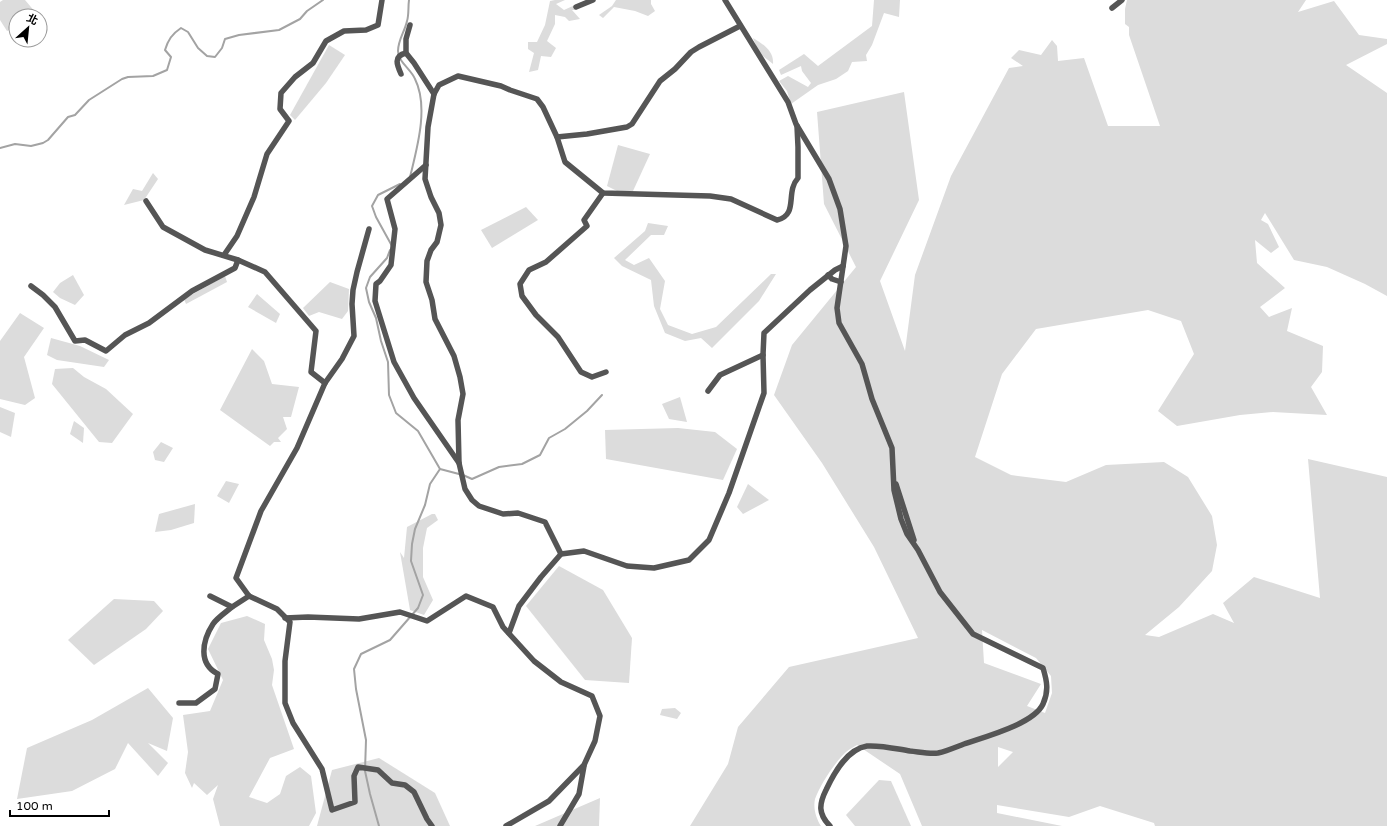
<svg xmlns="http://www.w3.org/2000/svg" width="1387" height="826" font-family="'Varela Round','Noto Sans TC',sans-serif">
<rect width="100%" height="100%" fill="#fff"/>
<g fill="#dcdcdc" fill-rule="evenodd">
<polygon points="3,0 25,0 36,13 35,16 16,16 16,27 7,31 0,20 0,2"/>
<polygon points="555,0 565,0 556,4 564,10 586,0 576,10 572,10 580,19 569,21 565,17 555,15 555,24 547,41 556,48 551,57 541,56 538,70 529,72 534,53 528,49 528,42 537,42 545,25 550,1"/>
<polygon points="616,0 651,0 651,4 655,11 648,16 635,11 614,7 603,18 599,15 612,6"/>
<polygon points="874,0 900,0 899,17 884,13 872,45 866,55 867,61 852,62 848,71 836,79 818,85 791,104 787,91 779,81 788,76 808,87 811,83 802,71 801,66 781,75 779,70 804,54 818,66 872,26"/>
<path d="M1127,0H1306L1298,12L1334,1L1359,35L1387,39V44L1346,65L1387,93V296L1365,284L1327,267L1294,260L1265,213L1261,220L1268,224L1279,247L1271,253L1255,240L1257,263L1285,288L1260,307L1269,317L1292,308L1287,331L1323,346L1322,372L1311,387L1327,415L1273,412L1240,415L1177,426L1158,411L1194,354L1181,321L1148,310L1036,329L1002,374L975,457L1011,475L1066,482L1106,465L1164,462L1188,477L1212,516L1217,545L1212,571L1179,607L1145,635L1159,637L1213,614L1234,623L1223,603L1254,577L1320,598L1308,459L1387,477V826H1155L1154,823L1100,806L1069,817L997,805V813L1062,826H922L900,774L857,745C854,747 849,749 846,752C835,762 820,785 815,799C813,808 816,818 821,826H690L728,764L738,727L789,667L918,638L874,547L822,463L774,395L792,345L856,267L824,204L817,112L904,92L919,200L880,281L905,351L915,275L951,176L1009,68L1023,66L1011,58L1019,50L1041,55L1052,40L1057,46L1058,61L1084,58L1108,126H1160L1129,35V27L1125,24V9ZM982,630L1036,658L1051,676L1052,693L1045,713L1027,706L1041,684L984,663ZM998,747L1013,752L998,767Z"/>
<path d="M753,38C763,44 774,51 773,64L759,53Z"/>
<polygon points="329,45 345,55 326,83 295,120 290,115"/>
<polygon points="618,145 650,154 633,191 619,192 607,186"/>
<polygon points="153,173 158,179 144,200 124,205 133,189 142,191"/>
<polygon points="526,207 538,220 492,248 481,230"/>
<polygon points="648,223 668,226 664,235 651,235 625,260 634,265 649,258 665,281 660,309 668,325 692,334 716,327 771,274 776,274 759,301 712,348 701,338 685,341 665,333 654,306 651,280 622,266 614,258 645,231"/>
<polygon points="73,275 84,295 75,305 60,298 53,292 60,283"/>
<polygon points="225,276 227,282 186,304 184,299"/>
<polygon points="330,282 349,289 348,311 342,319 319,312 309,316 303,308"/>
<polygon points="257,294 280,314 276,323 248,307"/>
<polygon points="20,313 44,328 24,357 35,398 25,405 0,399 0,341"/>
<polygon points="51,338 80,346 109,360 104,367 57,360 47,355"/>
<polygon points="252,349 264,361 272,384 299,387 291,417 283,417 287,429 278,438 281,442 274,442 270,446 220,410"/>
<polygon points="73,368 84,377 106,389 133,414 112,443 99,442 52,384 55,369"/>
<polygon points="680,397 687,422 669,419 662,404"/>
<polygon points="0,407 15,413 11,437 0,432"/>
<polygon points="74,421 84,428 83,443 70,434"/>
<polygon points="678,428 715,432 737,449 723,480 606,459 605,430"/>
<polygon points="161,442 173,448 164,462 155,460 153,452"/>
<polygon points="226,481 239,484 229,503 217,496"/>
<polygon points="748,484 769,500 743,514 737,507"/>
<polygon points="195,504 194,523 171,530 155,532 159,514"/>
<polygon points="432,514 435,514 438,520 427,528 423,548 423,577 433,600 424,615 410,610 400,552 404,558 407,527"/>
<polygon points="559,566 603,590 632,638 629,683 585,680 526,606"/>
<polygon points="114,599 154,601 163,611 146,629 94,665 68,640"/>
<polygon points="247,616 265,624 264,640 272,659 274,670 272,685 294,749 270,758 249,797 267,803 280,794 286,776 300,767 311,776 316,813 309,826 220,826 213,799 218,785 207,795 194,783 192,788 185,773 188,752 183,715 210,711 223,680 208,649 221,623"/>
<polygon points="148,688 173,718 167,751 148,743 168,763 158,776 128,743 115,769 72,791 17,799 27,748 92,720"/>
<polygon points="675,708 681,713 677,719 660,715 662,709"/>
<polygon points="379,758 435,793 450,826 317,826 332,770"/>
<polygon points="879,780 891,781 911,826 855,826 846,815"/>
<polygon points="600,798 599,826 535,826"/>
</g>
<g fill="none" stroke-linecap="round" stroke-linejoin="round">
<g stroke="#a3a3a3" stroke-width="2">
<path d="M409,0C408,7 409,15 407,21C405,31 398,40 398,51C398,62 411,69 415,79C429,107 417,148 410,177"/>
<path d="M0,148L15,144L31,146L43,143L48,140L68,117L75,115L89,100L122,79L128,77L153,76L167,70L171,57L165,50C168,40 172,34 181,28L188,32L198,48L207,56L215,57L222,48L225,39L239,35L279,30L300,19L307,11L323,0"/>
<polyline points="392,246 376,217 372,206 378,195 400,184"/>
<polyline points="390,250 387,258 370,277 366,288 369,302 376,318 381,341 388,362 389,395 396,413 418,431 440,469 459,474"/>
<polyline points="463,475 472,479 499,467 522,464 540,455 549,438 565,429 587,411 602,395"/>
<polyline points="379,826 370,794 365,771 366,740 356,689 354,669 361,654 390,640 418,608 423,595 411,561 412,544 415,529 425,505 430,484 440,469"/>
</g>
<g stroke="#555" stroke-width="5.5">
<path d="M725,0L788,102L796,124L829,179L840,209L846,246L837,308L839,323L862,364L872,399L892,448L894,490L901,519L907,534L918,550L940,592L973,634L1043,668C1047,681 1049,691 1043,704C1034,724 984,737 964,744C956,747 947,751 938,753C929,754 920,752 910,751C897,749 881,745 867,746C847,749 834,773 826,790C819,804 818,814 830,826"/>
<polyline points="576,7 593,0"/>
<polyline points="1112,8 1122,0"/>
<polyline points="410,25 406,39 406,53 414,63 434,94"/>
<path d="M401,74C397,65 393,56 406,53"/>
<polyline points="557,137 587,134 627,127 632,124 660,81 675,69 691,52 699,47 740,26"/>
<polyline points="426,165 387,199 395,229 391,265 380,281 376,284 375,301 394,362 414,398 459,463"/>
<polyline points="603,193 584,220 587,226 546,262 529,270 520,284 522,296 536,315 558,337 581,372 592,377 606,372"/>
<polyline points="146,201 163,227 205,250 238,260 265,272 316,331 311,372 325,383"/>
<polyline points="369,229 357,272 353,290 352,304 354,336 342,359 325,383 297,448 261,511 236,578 249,596 277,609 290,622 285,661 285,703 293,723 322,769 332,810 355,802 354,776 358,767 378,770 392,783 405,785 414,792 427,819 432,826"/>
<polyline points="224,255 237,236 254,197 267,154 289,121 280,109 281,93 295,77 313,63 326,41 344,31 366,30 378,25 382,0"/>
<polyline points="828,275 832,279 841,282"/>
<polyline points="31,286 43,295 55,307 75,341 85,340 106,351 125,335 149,323 192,291 235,268 238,260"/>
<polyline points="708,391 720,375 763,355"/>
<polyline points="896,484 914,540"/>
<path d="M561,554L545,522L518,513L503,514L479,506L472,500L465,489L459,463L458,420L463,394L460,377L454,356L435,319L432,300L426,282L427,261L431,250L437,242L441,225L439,213L431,197L425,179L428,127L434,94L439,85L458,76L501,86L510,90L537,99L543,107L557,137L565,162L603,193L710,196L731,199L777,220C799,215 785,192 798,178V147L797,126"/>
<polyline points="210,596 232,607 249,596"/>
<polyline points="285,618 308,617 359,619 400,612 427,621 466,596 493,607 503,627 534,661 561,682 592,696 600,716 595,741 584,765 549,801 506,826"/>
<polyline points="509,633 519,606 541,577 561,554 584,551 627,566 654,568 689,560 709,540 729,493 764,393 763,355 764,333 810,290 835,270 843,266"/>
<path d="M179,703H196L215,689L218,674C198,664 202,641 213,624C217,618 226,612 232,607"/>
<polyline points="560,826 579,794 584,766"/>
</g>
</g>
<g transform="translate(28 28) rotate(27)"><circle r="19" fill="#ffffff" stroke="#999999"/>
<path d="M0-3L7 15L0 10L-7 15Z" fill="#000000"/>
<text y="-6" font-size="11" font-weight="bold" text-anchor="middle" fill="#000000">北</text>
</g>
<path d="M10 810v6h99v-6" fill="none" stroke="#000000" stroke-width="2"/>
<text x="16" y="810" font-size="12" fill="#000000" stroke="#ffffff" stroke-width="3" paint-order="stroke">100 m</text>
</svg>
